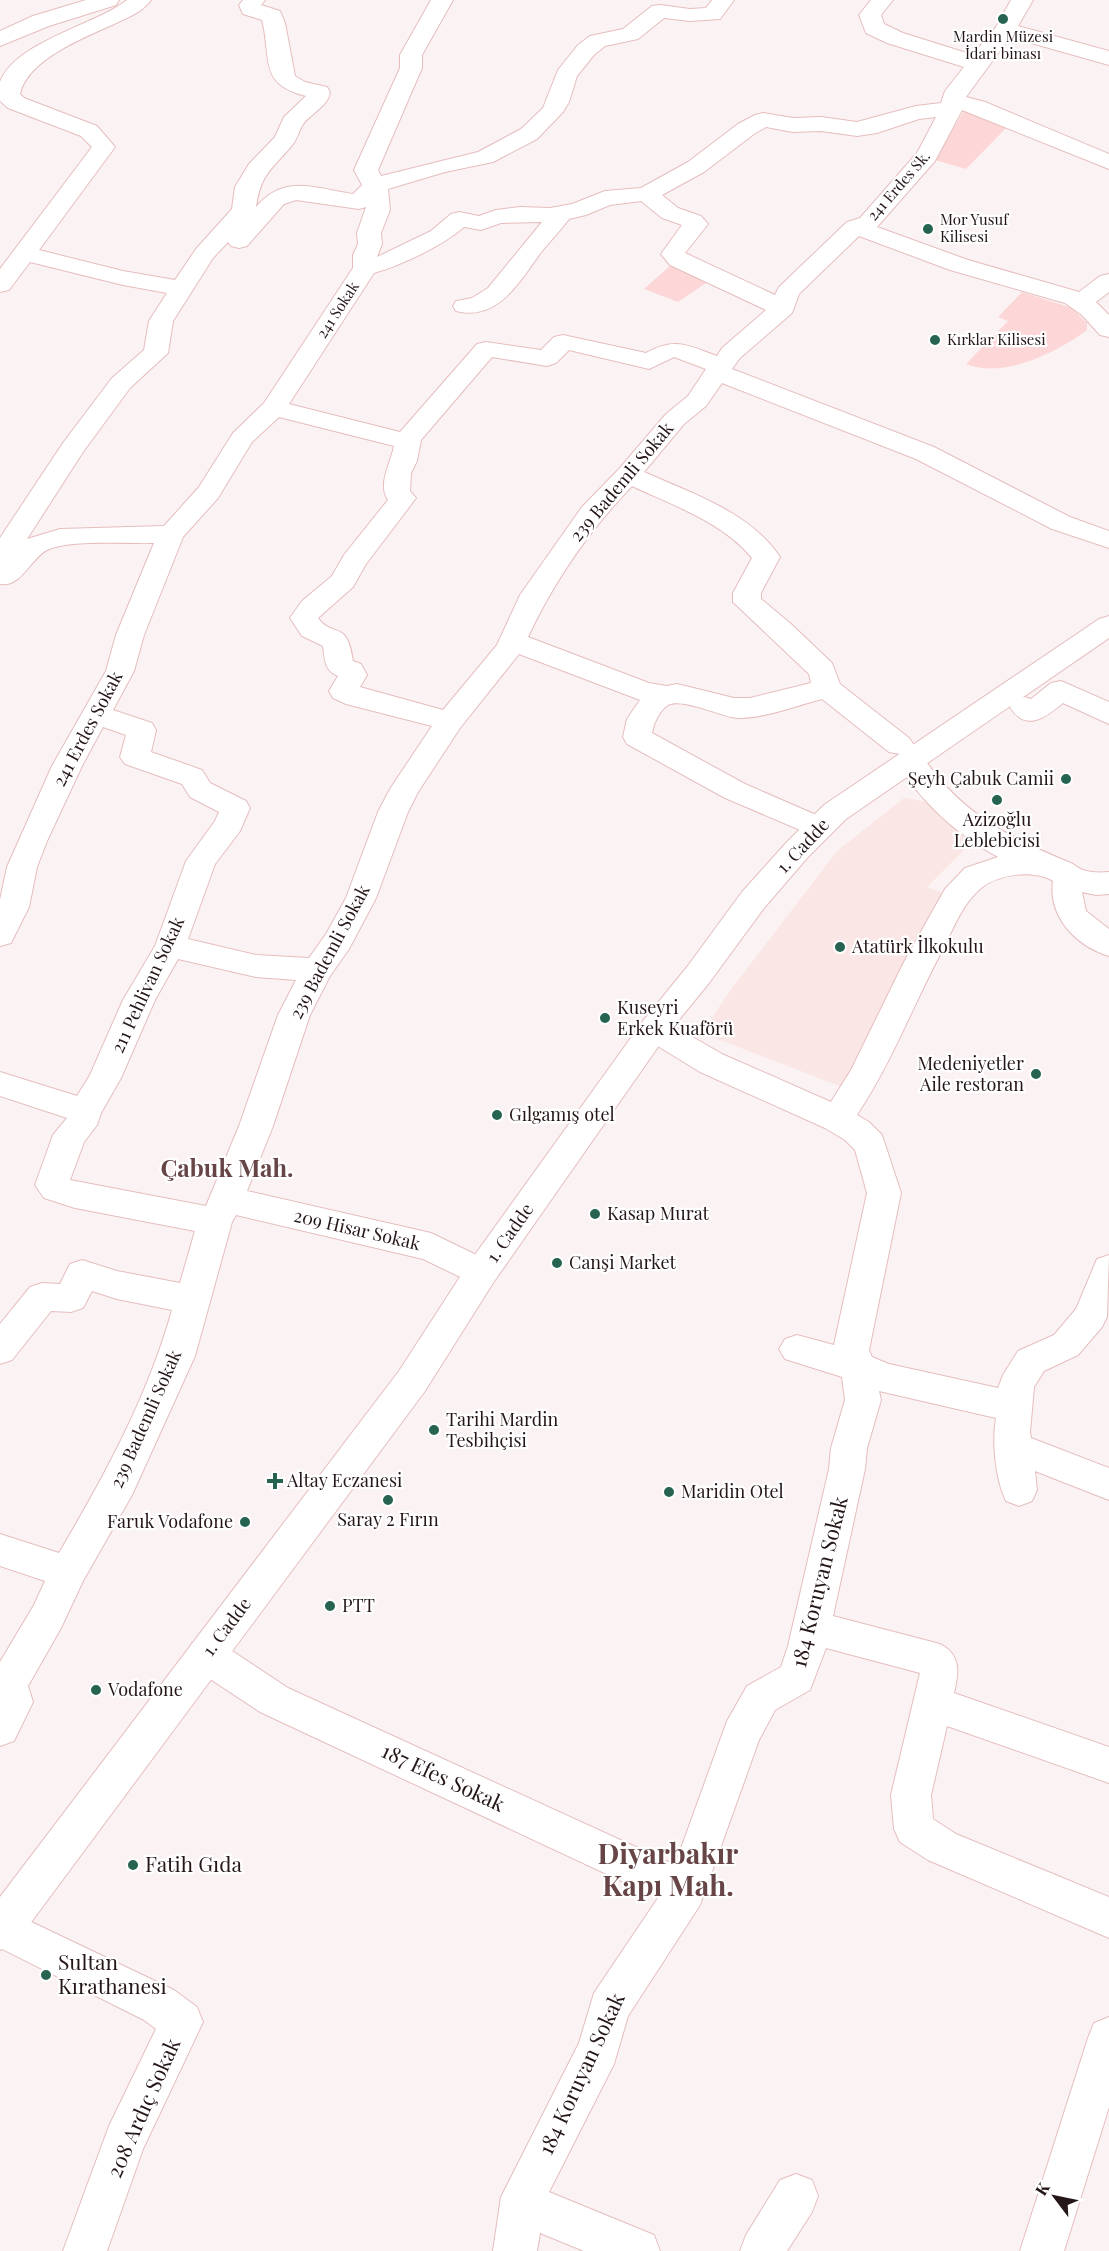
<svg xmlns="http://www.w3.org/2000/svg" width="1109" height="2251" font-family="'Playfair Display',serif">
<rect width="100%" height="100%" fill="#fbf3f3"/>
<polygon fill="#fbe6e6" points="904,798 930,802 976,838 927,887 943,893 847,1089 702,1033 729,992 837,851"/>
<g fill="#fdd6d7">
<polygon points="965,109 1007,127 966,169 935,160"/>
<polygon points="671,265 706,283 678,302 644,289"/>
<path d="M1022,292L1072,308L1087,323V330C1056,353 1004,379 966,364L1008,321L998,317Z"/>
</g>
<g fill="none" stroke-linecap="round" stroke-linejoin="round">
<defs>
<g id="minor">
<polygon points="86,0 119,0 116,5 49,26 0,46 0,31 33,16"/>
<path d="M127,0H151C142,13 126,18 112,25C83,38 27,60 20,94L24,98L97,126L115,147L39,250L123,271L175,280L196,249L232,209L235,187L249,164L275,137L284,117L306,96C258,84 272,59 262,20L243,14L239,5L243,0H265L261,5L280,11L285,23L295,76L305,82L327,87L330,92C329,105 311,114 304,123C299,129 298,138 293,144C273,169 261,172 256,207C285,173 316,189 353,194L362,185L354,170L400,68V55L431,0H453L422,55V68L378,170L381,176L478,152L521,129L543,108L558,70L578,45L590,36L623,29L652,6L660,5L690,9L706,8L712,0H734L720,19L690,21L664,18L638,39L605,46L594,55L577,76L569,102L563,112L537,139L493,162L445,172L388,189L390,210L381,233L382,244L377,257L431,231L451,214L459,212L479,216L496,210L520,207L550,208L572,204L605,191L641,188L688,162L738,124L755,115L763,113L793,118L821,117L857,122L916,106L941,103L945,91L964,67L887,43L866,33L859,15L871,0H893L881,15L884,24L903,33L973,55L996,27L1011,0H1033L1018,26L1109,51V65L1010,37L966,97L985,102L1109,154V169L962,110L935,161L877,227L968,260L1079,292L1100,276L1109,274V292L1096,302L1109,315V337L1100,335L1082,315L1065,303L950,270L859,236L799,294L792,313L740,358L732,369L934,447L1070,517L1109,531V548L1052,529L916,459L722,383L706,406L684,424L644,472C691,493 750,512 780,557L761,593V599L791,624L832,663L840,684L909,738L914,745L910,752L921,754C960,814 1010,838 1073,864C1083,873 1096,873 1109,872V894L1096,895L1082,892L1086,911L1109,929V956C1076,946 1048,917 1053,881C1034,869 997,874 980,889C962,905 954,927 944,947C914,1003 892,1062 857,1115L869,1122L882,1135L901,1193L869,1350L872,1357L889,1364L998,1388L1003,1375L1018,1351L1054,1335L1076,1309L1097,1259L1109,1255L1107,1317L1102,1327L1078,1355L1044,1371L1034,1387L1030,1432L1031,1438L1109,1468V1500L1035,1471L1037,1490L1032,1501L1019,1506L1006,1501C995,1478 992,1442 996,1418L879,1391L881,1400L867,1448L865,1469L833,1616L940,1644C961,1655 959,1672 954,1693L1109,1747V1783L947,1726L931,1795L933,1819L956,1834L1109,1897V1938L928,1860L900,1842L894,1829L891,1795L920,1673L826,1648L810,1690L775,1710L759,1740L700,1905L628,2016L614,2064L549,2192L654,2235L660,2251H584L540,2233L537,2251H493L501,2197L579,2043L594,1993L658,1898L260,1712L192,1667L187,1655L192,1643L206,1638L220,1643L288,1688L675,1865L727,1721L747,1686L781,1667L788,1646L829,1469L831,1448L845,1400L842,1377L785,1359L779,1349L785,1339L797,1335L834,1345L867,1193L855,1150L845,1140L825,1128L700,1072L643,1037L638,1029L643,1021L654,1017L665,1021L722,1054L831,1102L851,1070L904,962L945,889L965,868L998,857C956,834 921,802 896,761L900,754L889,752L822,699C797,705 756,722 731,717C717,714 680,698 668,705C659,711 654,723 652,733L745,784L830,821L834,828L830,835L819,838L725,798L627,744L623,737L627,719L640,700L519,654L460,728L418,792L408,812L376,898L349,949L330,976L310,1015L273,1126L247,1191L431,1233L493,1263L498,1273L493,1283L481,1287L423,1259L236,1215L232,1222L195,1356L132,1495L83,1581L61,1628L28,1686L33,1702L14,1741L0,1746V1662L34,1605L45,1581L0,1566V1534L59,1553C105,1475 148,1396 172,1310L117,1299L92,1291L83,1308L71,1312L51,1311L12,1360L0,1364V1324L30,1287L42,1283L60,1284L70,1264L82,1260L117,1271L180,1283L195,1231L75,1208L44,1198L35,1185L53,1135L67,1118L0,1096V1072L77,1096L90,1075L123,1000L155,946L186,861L215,821L219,812L190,797L182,784L125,764L120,757L126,735L103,727L82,766L47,841L37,867L29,907L11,943L0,946V900L7,867L52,766L106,671L116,635L154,543C127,544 70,539 47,550C31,558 21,588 0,584V538L63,443L112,378L144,350L149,321L167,293L123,285L30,262L9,290L0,292V269L92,147L81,136L8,108L0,101C0,95 0,87 0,82C16,41 96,25 127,0ZM936,117L917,153L860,218L847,222L779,287L775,295L685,253L708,224L701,216L678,208L662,195L704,172L754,134L766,127L793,132L821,131L857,136L877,133L919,119ZM296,200L359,209L366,207L357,233L358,244L353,255V268L264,403L233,433L199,487L164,526L60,529L27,539L83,452L130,388L168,353L173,321L213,258L228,242L231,246L239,248L247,246L284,204ZM641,201L662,218L682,225L661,254L670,265L766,310L722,348L717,356C687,345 675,337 646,353L563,335L554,337L541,350L486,342L477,344L400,432L289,404L374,273C402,265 442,246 464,227L481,230L501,223L542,222L488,288L472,298L456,301L453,306L456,311C499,322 521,279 542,251C551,240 561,230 569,219L586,215L610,205ZM569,350L649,369L674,357L706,369L688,396L666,414L619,469L582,507L520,595L497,645L443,710L360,687L367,675L361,664L353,661C347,618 333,639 318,618L353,587L366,564L416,498L410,491L411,473L417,461L421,440L492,357L547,366L556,363ZM279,417L394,446C391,463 377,484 388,500L344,555L332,576L302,601L290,618L302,636L323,646C325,660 324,670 338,676L329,691L333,698L346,704L432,726L390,789L378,812L346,898L326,934L309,958L256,955L188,939L215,864L240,831L250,808L246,801L210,783L202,770L151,752L156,730L152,723L113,710L134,671L144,635L183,537L218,498L252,442ZM632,486C672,505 723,522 752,558L733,593V602L809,674L811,683L750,698H734L677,684L667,686L649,683L528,637C554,581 589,531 632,486ZM178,959L256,977L296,980L278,1015L239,1126L206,1206L70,1180L84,1142L97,1125L101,1113L121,1078L155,1000Z"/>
<path d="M1061,681L1109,702V724L1063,703C1046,717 1026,733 1010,707L1014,700L1024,697L1031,699L1051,683Z"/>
<polygon points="2,1908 174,1990 197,2007 203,2022 143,2149 107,2251 63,2251 109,2126 156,2029 144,2020 0,1948 0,1909"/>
<polygon points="1109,2017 1109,2107 1064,2251 1020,2251 1088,2038 1094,2023"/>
<polygon points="796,2174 812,2180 818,2196 812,2212 787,2251 740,2251 746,2235 780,2180"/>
</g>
<polygon id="major" points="1109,616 1109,638 846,819 808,857 764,908 709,983 665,1037 493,1283 425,1391 15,1944 0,1950 0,1897 399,1371 469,1263 643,1021 687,967 742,892 786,843 824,805 1099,619"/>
</defs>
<use href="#minor" stroke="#e6bdbd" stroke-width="2"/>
<use href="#major" stroke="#e6bdbd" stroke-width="2"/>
<use href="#minor" fill="#fff" fill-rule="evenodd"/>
<use href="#major" fill="#fff" fill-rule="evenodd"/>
</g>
<g fill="#266451" stroke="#fff" stroke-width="2">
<circle cx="1003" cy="19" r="6"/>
<circle cx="928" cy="229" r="6"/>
<circle cx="935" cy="340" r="6"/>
<circle cx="1066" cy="779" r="6"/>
<circle cx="997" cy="800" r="6"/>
<circle cx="840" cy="947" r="6"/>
<circle cx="605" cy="1018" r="6"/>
<circle cx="1036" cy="1074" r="6"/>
<circle cx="497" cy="1115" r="6"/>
<circle cx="595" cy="1214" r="6"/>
<circle cx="557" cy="1263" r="6"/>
<circle cx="434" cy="1430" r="6"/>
<path d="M272 1472h6v6h6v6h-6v6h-6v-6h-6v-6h6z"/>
<circle cx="669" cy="1492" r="6"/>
<circle cx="388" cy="1500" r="6"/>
<circle cx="245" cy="1522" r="6"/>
<circle cx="330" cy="1606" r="6"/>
<circle cx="96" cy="1690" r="6"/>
<circle cx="133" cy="1865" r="6"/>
<circle cx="46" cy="1975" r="6"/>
</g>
<g text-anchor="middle" stroke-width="4.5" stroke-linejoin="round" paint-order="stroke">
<g font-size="15" fill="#251617" stroke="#fff" text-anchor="start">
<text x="1003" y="42" text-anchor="middle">Mardin Müzesi<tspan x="1003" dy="17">İdari binası</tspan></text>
<text x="940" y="225">Mor Yusuf<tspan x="940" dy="17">Kilisesi</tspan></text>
<text x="947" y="345">Kırklar Kilisesi</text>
</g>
<g font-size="15" fill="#251617" stroke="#fff">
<text transform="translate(899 186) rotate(-49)" y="5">241 Erdes Sk.</text>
<text transform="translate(338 310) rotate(-57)" y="5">241 Sokak</text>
</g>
<g font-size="18" fill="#251617" stroke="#fff">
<text transform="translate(622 482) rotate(-50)" y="6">239 Bademli Sokak</text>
<text transform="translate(88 729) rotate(-62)" y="6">241 Erdes Sokak</text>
<text transform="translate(803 846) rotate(-47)" y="6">1. Cadde</text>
<text transform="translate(330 952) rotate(-62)" y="6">239 Bademli Sokak</text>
<text transform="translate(148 985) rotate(-65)" y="6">211 Pehlivan Sokak</text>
<text transform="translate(357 1230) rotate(13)" y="6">209 Hisar Sokak</text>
<text transform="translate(510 1233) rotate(-55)" y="6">1. Cadde</text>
<text transform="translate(146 1419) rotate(-66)" y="6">239 Bademli Sokak</text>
<text transform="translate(227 1627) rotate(-53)" y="6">1. Cadde</text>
</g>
<g font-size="18" fill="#251617" stroke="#fff" text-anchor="start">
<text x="1054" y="785" text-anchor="end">Şeyh Çabuk Camii</text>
<text x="997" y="826" text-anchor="middle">Azizoğlu<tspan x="997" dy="21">Leblebicisi</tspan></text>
<text x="852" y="953">Atatürk İlkokulu</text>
<text x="617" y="1014">Kuseyri<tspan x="617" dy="21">Erkek Kuaförü</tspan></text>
<text x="1024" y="1070" text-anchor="end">Medeniyetler<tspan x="1024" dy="21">Aile restoran</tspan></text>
<text x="509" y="1121">Gılgamış otel</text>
<text x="607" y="1220">Kasap Murat</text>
<text x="569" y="1269">Canşi Market</text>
<text x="446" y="1426">Tarihi Mardin<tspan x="446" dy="21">Tesbihçisi</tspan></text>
<text x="287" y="1487">Altay Eczanesi</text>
<text x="681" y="1498">Maridin Otel</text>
<text x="388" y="1526" text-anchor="middle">Saray 2 Fırın</text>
<text x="233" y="1528" text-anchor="end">Faruk Vodafone</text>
<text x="342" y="1612">PTT</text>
<text x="108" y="1696">Vodafone</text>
</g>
<g font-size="21" fill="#251617" stroke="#fff">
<text transform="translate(820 1582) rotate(-76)" y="7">184 Koruyan Sokak</text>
<text transform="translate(443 1778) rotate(25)" y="7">187 Efes Sokak</text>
<text transform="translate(582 2074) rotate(-65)" y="7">184 Koruyan Sokak</text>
<text transform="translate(144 2108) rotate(-66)" y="7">208 Ardıç Sokak</text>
</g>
<g font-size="21" fill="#251617" stroke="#fff" text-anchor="start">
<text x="145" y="1872">Fatih Gıda</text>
<text x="58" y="1970">Sultan<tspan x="58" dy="24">Kırathanesi</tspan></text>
</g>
<g font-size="24" font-weight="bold" fill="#674546" stroke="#fff">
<text x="227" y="1177">Çabuk Mah.</text>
</g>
<g font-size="28" font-weight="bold" fill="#674546" stroke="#fff">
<text x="668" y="1864">Diyarbakır<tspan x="668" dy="32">Kapı Mah.</tspan></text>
</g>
</g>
<g transform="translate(1055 2197) rotate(302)" stroke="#ffffff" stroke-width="4.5" paint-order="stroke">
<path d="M0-4.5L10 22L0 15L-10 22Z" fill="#251617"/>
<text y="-9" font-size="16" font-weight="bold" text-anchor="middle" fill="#251617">K</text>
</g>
</svg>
